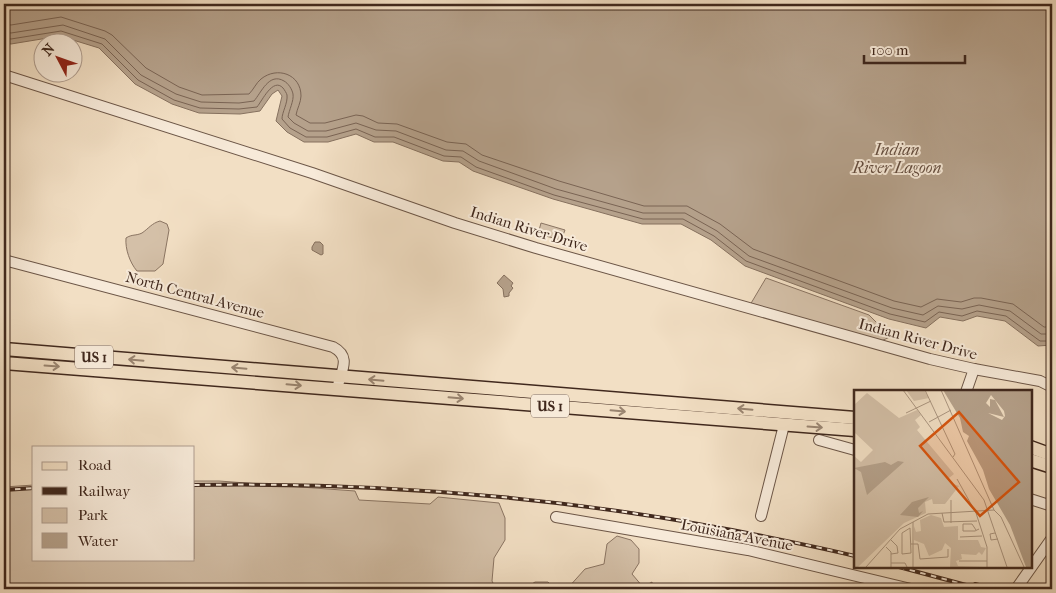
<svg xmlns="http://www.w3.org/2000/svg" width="1056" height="593" font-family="'IM FELL French Canon',serif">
<rect width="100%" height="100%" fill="#f2dfc4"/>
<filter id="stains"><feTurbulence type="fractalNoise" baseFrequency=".004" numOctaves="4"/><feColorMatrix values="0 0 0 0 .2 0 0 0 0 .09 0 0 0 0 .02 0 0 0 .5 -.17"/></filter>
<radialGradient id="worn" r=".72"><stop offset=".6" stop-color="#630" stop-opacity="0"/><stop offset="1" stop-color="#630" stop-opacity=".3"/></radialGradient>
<g fill="#d4c0a8" stroke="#8a7462">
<path d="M160,221L167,224L169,230L163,264L155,271H137C130,263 125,249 126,238C132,234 136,236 142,233C148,229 152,223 160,221Z"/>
<polygon points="541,223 565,230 561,240 538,234"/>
<polygon points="766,278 869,315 884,330 893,333 890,337 881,341 750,305"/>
<polygon points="194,481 219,481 355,491 359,500 430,504 438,497 499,503 505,518 505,540 494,558 492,581 496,589 4,589 4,487 34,485 34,559 194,559"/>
<polygon points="617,536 631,540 639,549 639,563 632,574 643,587 652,582 653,589 567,589 585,569 604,564 607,544"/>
<polygon points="535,582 548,582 549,583 543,589 524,589"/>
</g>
<g fill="#b5a18b" stroke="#86715f">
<polygon points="4,4 1052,4 1052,345 1038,346 1005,321 977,316 963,321 940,317 926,328 889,319 745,266 711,240 681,224 642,224 553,199 473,171 459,162 443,161 393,142 374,142 356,134 328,142 304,142 287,132 276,121 282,96 278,90 272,94 260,111 240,114 199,113 172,104 135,84 99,48 60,36 11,44 4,43"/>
<polygon points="315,242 320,242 323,245 323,254 321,255 312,250 312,247"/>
<polygon points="504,275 513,283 511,286 513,288 509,293 509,296 504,297 503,289 497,283"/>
</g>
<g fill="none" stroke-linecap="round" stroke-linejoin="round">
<g stroke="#7a6454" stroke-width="1">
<path d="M4,24L11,25L61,17L105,31L112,35L146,68L179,87L202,95L249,94C254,89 256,83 261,79C277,66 301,74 301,96C301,102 297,109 296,115L310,123H325L356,115L363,116L378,123L397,124L447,142L466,144L482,155L559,181L644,206H687L720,224L753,249L894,301L921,307L937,299L961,302L974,298H981L1013,304L1044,327H1052"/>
<path d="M4,32L11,33L63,25L105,39L141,75L176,94L201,102L239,103L254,101C261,93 269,72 284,81C288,83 292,89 293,94C294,101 289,110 288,117L294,123L308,131H326L356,123L376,130L396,131L446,150L463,151L479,161L556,189L643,213H685L717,231L749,256L892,308L923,315L938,306L962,309L979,305L1010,311L1041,334H1052"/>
<path d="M4,38L11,39L61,31L102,44L138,80L174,100L200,108L239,109L257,107C262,101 273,77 283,88C284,89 287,94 287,95C288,103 282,112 282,119L290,128L306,137H327L356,129L375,137H394L444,156L461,157L476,167L554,195L643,219H683L714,236L746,261L890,314L925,322L939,312L962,316L977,311L1006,316L1040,341H1052"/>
</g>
<defs>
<g id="minor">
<polyline points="4,75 312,173 455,223 536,248 930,359 974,369 1040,381 1052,387"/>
<path d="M4,260L333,347C352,357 341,371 337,389"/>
<polyline points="966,392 974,369"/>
<polyline points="819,440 855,450"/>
<polyline points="1030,499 1052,506"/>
<polyline points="761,516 784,425"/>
<polyline points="556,517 748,550 911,589"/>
<polyline points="1016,589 1052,538"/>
</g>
<g id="major">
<polyline points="4,349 855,418"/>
<polyline points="4,363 855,430"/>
<polyline points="1030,447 1052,455"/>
<polyline points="1030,460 1052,467"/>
</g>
</defs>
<use href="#minor" stroke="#6c5647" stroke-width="12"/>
<use href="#major" stroke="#40281d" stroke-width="15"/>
<use href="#minor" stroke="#f7ead9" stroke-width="10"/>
<use href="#major" stroke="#f2dfc4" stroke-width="12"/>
<defs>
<g id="rail">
<path d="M194,485C375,482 554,496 732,530C773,538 814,546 855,556"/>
<polyline points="4,490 34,488"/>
<polyline points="899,567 981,589"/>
<polyline points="975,584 994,589"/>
</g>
</defs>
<use href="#rail" stroke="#40281d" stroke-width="4"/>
<use href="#rail" stroke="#f7ead9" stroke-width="2" stroke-dasharray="5.5" stroke-linecap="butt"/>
</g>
<defs><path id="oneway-shaft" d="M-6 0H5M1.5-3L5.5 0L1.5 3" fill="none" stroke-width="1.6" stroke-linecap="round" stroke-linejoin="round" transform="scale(1.25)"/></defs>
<g stroke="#998470">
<use href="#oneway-shaft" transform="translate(136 360) rotate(-175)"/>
<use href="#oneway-shaft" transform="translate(52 366) rotate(4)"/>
<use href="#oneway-shaft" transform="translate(239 368) rotate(-175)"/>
<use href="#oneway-shaft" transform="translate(376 380) rotate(-175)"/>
<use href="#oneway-shaft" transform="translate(294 385) rotate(5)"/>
<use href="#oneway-shaft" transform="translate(456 398) rotate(5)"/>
<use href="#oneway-shaft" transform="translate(745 409) rotate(-175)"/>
<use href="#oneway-shaft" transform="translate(618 411) rotate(5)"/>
<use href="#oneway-shaft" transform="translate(815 427) rotate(4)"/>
</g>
<g text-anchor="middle" stroke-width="4" stroke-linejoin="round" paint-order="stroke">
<g fill="#f7ead9" stroke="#776255" stroke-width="1">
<rect x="75" y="345.5" width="38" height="23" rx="4"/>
<rect x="531" y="394.5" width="38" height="23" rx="4"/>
</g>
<g font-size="14" font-weight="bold" fill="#40281d">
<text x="94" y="362">US 1</text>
<text x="550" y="411">US 1</text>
</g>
<g font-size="15" fill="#40281d" stroke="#f7ead9">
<text transform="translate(529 229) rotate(17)" y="5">Indian River Drive</text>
<text transform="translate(195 295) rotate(15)" y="5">North Central Avenue</text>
<text transform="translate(918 339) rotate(15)" y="5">Indian River Drive</text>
<text transform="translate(737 535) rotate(11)" y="5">Louisiana Avenue</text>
</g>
<g font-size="16" font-style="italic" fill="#634c3e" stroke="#f7ead9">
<text x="897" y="155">Indian<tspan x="897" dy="18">River Lagoon</tspan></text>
</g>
</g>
<g transform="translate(854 390)">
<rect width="178" height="178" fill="#f2dfc4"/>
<path d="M52,0H70L75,8L60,11ZM13,3L45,28L63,20L67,25L61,30L66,37L63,40L100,84L95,88L97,93L105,96L91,114H79L78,109L71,112L72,123L50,133L4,177H0V66L7,72L19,60L0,42V15ZM77,125L87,128L90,137L104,136V150H124L127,157L132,158L128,165L125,162L122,165L107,164L108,169L102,171L104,176L129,177H96L97,158L91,153L88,160L75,166L70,154L60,150V136L62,142L67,141L66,130Z" fill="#d4c0a8"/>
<path d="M89,0H177V177H172L156,135L135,99L129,80L113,51L115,46L109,42L106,28ZM137,5L150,21L151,26L148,30L134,23L150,27L141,10L136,9V17L132,13ZM44,71L50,72L13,105L7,82L0,78L31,72L37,75ZM75,107L64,118L65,123L69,121L64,127L46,125L58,112Z" fill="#b5a18b" fill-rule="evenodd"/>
<path fill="none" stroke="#ab9681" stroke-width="1" d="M49,0L130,110L153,177M71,0L101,64L99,67M87,0L140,120L147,127L170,177M52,23L77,11M75,32L97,20M103,89L122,123L133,157V177M88,123L90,132L123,131M59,132V177M97,133V110M56,138L57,163L48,164V143ZM122,140L118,134H109V141H121L125,139M141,143L136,144L137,150L144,149M106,147L128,146M57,154H64L66,169L94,167V159M32,157L37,162V177M37,164L44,163L43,156L37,150M105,171H133M37,173H51L53,177M12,177L46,139L74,124L140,120"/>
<path fill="#d7540e" fill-opacity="0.15" stroke="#d7540e" stroke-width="2.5" d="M105,22L165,92L126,126L66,56Z"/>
<rect width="178" height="178" fill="none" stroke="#40281d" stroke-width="2.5"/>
</g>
<rect width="1056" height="593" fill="none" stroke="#f2dfc4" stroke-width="20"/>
<rect x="5" y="5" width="1046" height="583" fill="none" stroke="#40281d" stroke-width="2.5"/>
<rect x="10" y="10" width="1036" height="573" fill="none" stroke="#40281d"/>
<rect x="32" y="446" width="162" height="115" fill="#f7ead9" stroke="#ae9c8e"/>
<rect x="42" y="462" width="25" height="8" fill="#f2dfc4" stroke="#ae9c8e"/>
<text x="78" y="470" font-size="15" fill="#40281d">Road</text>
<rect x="42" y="487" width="25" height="8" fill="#40281d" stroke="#ae9c8e"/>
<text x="78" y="496" font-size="15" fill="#40281d">Railway</text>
<rect x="42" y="508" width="25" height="15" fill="#d4c0a8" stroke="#ae9c8e"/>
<text x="78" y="520" font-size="15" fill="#40281d">Park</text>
<rect x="42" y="533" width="25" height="15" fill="#b5a18b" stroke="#ae9c8e"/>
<text x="78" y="546" font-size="15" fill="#40281d">Water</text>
<g transform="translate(58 58) rotate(311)"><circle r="24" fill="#f7ead9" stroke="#ae9c8e"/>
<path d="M0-4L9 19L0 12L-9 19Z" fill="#8f2418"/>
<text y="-8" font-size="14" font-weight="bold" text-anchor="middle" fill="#40281d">N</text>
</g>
<path d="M864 55v8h101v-8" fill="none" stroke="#40281d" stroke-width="2.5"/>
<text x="871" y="55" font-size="15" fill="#40281d" stroke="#f7ead9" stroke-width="4" paint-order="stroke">100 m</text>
<rect width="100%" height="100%" filter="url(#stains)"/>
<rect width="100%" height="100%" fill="url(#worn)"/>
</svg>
